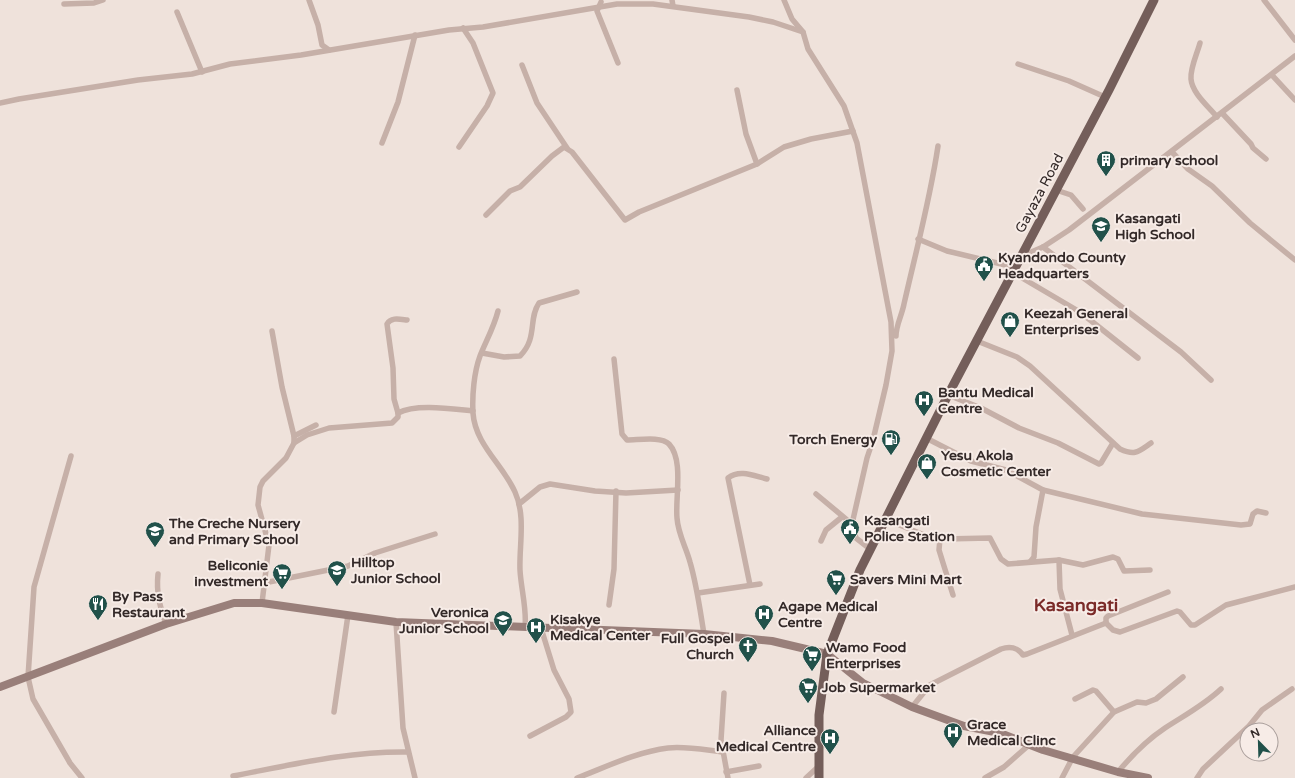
<svg xmlns="http://www.w3.org/2000/svg" width="1295" height="778" font-family="'Varela Round',sans-serif">
<rect width="100%" height="100%" fill="#efe2db"/>
<g fill="none" stroke-linecap="round" stroke-linejoin="round">
<g stroke="#c6b0a8" stroke-width="5.5">
<polyline points="309,0 318,25 322,45 329,50"/>
<polyline points="672,0 673,6"/>
<polyline points="784,0 792,19 803,32 808,49 844,106 857,143 891,322 892,351 886,385 873,440 867,458 852,524 856,538 870,549"/>
<polyline points="1264,0 1295,40"/>
<polyline points="601,2 597,11 618,63"/>
<polyline points="64,4 94,3 103,0"/>
<polyline points="177,12 202,72"/>
<path d="M1200,43C1197,54 1190,68 1191,79C1192,93 1209,107 1217,117"/>
<polyline points="1018,64 1069,81 1105,97"/>
<polyline points="522,65 537,103 567,148"/>
<polyline points="1272,75 1295,100"/>
<polyline points="737,90 746,134 757,164"/>
<polyline points="0,103 19,99 138,80 192,74 230,64 301,55 449,30 483,27 617,4 653,4 749,17 773,22 803,32"/>
<polyline points="1222,113 1251,144 1253,148 1266,159"/>
<polyline points="382,143 398,102 415,35"/>
<polyline points="459,147 487,106 493,93 473,43 463,28"/>
<polyline points="1172,152 1188,169 1212,186 1250,223 1295,260"/>
<polyline points="1056,190 1071,195 1083,209"/>
<polyline points="486,215 510,191 520,187 552,156 564,147 572,152 625,220 639,212 757,164 784,147 811,139 853,131"/>
<polyline points="918,239 947,251 1014,267"/>
<polyline points="1043,247 1181,352 1211,380"/>
<polyline points="1022,256 1043,247 1069,230 1295,56"/>
<polyline points="1012,272 1080,312 1138,358"/>
<path d="M498,311C494,327 486,341 480,356C474,372 472,396 473,413C475,444 503,465 515,492C526,516 519,546 520,570C521,589 527,609 525,627"/>
<path d="M896,336C896,325 902,315 904,304C916,251 930,200 938,146"/>
<path d="M977,341L1017,357L1030,366L1120,449C1135,456 1138,452 1151,443"/>
<path d="M482,353L504,357L520,356C538,338 528,319 539,303L577,292"/>
<path d="M614,359L622,434L627,440C639,440 661,436 669,444C684,460 675,498 677,518C678,534 686,547 690,562C697,586 700,610 704,634"/>
<polyline points="948,395 981,408 1019,428 1058,443 1099,464 1101,463 1113,443"/>
<path d="M398,413L394,399L393,368L387,324C391,317 399,319 407,320"/>
<polyline points="294,436 316,425"/>
<polyline points="926,438 971,461 1006,470 1043,490 1142,514 1241,525 1250,524 1253,514 1257,511 1266,513"/>
<path d="M294,443L307,435L329,428L392,423L398,417V413C416,403 453,409 473,411"/>
<polyline points="71,456 34,587 28,677 33,699 70,763 82,778"/>
<polyline points="816,494 852,524"/>
<polyline points="519,504 540,487 550,484 595,491 626,493 678,490"/>
<polyline points="885,519 929,537 944,539 990,538 1001,559 1008,564 1059,560 1083,565 1113,557 1118,559 1124,571 1150,570"/>
<polyline points="940,538 939,550 953,595"/>
<polyline points="821,541 826,530 842,517"/>
<polyline points="1059,560 1060,589 1072,635"/>
<polyline points="1030,562 1034,557 1036,527 1043,490"/>
<path d="M158,574C156,593 160,607 166,624"/>
<polyline points="264,583 348,566 375,553 435,534"/>
<path d="M750,585L728,478C740,469 754,476 767,479"/>
<polyline points="698,593 760,584"/>
<polyline points="262,603 269,545 258,505 260,487 263,481 286,458 294,443 294,436 282,387 272,331"/>
<polyline points="609,605 614,569 616,491"/>
<polyline points="396,622 403,728 415,778"/>
<polyline points="1106,623 1113,630 1120,632 1177,611 1180,612 1191,625 1195,625 1226,605 1295,587"/>
<polyline points="1106,623 1106,618 1108,616 1168,592"/>
<polyline points="724,693 721,740 728,778"/>
<polyline points="1075,699 1093,690 1096,691 1114,712"/>
<path d="M912,707L930,685L1001,649C1010,646 1017,647 1023,655L1027,654L1106,623"/>
<polyline points="334,712 348,615"/>
<polyline points="530,736 566,717 571,712 569,699 554,670 541,628"/>
<polyline points="726,772 759,766"/>
<path d="M1118,772C1132,755 1147,740 1165,728C1185,715 1204,705 1221,689"/>
<path d="M233,776C291,765 349,751 408,752"/>
<path d="M577,778C606,767 636,752 668,748C686,746 705,750 723,752"/>
<polyline points="806,778 819,766"/>
<polyline points="985,778 1004,767 1029,745"/>
<polyline points="1062,778 1073,757 1114,712 1137,702 1146,703 1156,699 1183,677"/>
<polyline points="1197,778 1203,769 1249,726 1262,710 1292,689"/>
</g>
<polyline stroke="#997f7a" stroke-width="8" points="0,687 166,624 234,603 262,603 396,622 704,634 772,641 827,654 863,683 912,707 964,726 1000,733 1043,750 1118,772 1148,778"/>
<polyline stroke="#745e5a" stroke-width="9" points="819,778 819,715 827,654 860,570 948,395 1109,90 1154,0"/>
</g>
<defs>
<symbol id="building-pin" viewBox="-11 -11 22 30"><path d="M0 17L-7.5 6A9.5 9.5 0 1 1 7.5 6Z" fill="#21514a" stroke="#f7ece7"/><path d="M-4-6H4V6H1V3H-1V6H-4ZM-2.5-4.3h1.7v1.8h-1.7ZM.8-4.3h1.7v1.8H.8ZM-2.5-1h1.7V.8h-1.7ZM.8-1h1.7V.8H.8Z" fill="#fff"/></symbol>
<symbol id="school-pin" viewBox="-11 -11 22 30"><path d="M0 17L-7.5 6A9.5 9.5 0 1 1 7.5 6Z" fill="#21514a" stroke="#f7ece7"/><path d="M0-5L7-2L0 1L-7-2ZM-4 1L0 2.5L4 1V4Q0 6-4 4Z" fill="#fff"/></symbol>
<symbol id="civic-pin" viewBox="-11 -11 22 30"><path d="M0 17L-7.5 6A9.5 9.5 0 1 1 7.5 6Z" fill="#21514a" stroke="#f7ece7"/><path d="M-.6-6.5H3V-4.5H.6V-3L4-1V1h2V6H-6V1h2V-1L-.6-3ZM-1.2 2.5V6h2.4V2.5Z" fill="#fff"/></symbol>
<symbol id="shop-pin" viewBox="-11 -11 22 30"><path d="M0 17L-7.5 6A9.5 9.5 0 1 1 7.5 6Z" fill="#21514a" stroke="#f7ece7"/><path d="M-5-2.5h2.3a2.7 3.5 0 0 1 5.4 0H5L5.5 6h-11ZM-1.5-2.5h3a1.5 2.3 0 0 0-3 0Z" fill="#fff"/></symbol>
<symbol id="hospital-pin" viewBox="-11 -11 22 30"><path d="M0 17L-7.5 6A9.5 9.5 0 1 1 7.5 6Z" fill="#21514a" stroke="#f7ece7"/><path d="M-5-5h3v3.5h4V-5h3V5h-3V1.5h-4V5h-3Z" fill="#fff"/></symbol>
<symbol id="fuel-pin" viewBox="-11 -11 22 30"><path d="M0 17L-7.5 6A9.5 9.5 0 1 1 7.5 6Z" fill="#21514a" stroke="#f7ece7"/><path d="M-5.5-6h7V0h2V4h1.3V-2.5L3-4.5l.8-.8L6-3V5H2.5V1h-1V6h-7ZM-4.2-4.7v3.2H.2V-4.7Z" fill="#fff"/></symbol>
<symbol id="supermarket-pin" viewBox="-11 -11 22 30"><path d="M0 17L-7.5 6A9.5 9.5 0 1 1 7.5 6Z" fill="#21514a" stroke="#f7ece7"/><path d="M-6-5.5h2.5l.6 2H6L4.5 2H-2.5L-4.4-4H-6ZM-1.5 3.2a1.3 1.3 0 1 0 .1 0ZM3 3.2a1.3 1.3 0 1 0 .1 0Z" fill="#fff"/></symbol>
<symbol id="restaurant-pin" viewBox="-11 -11 22 30"><path d="M0 17L-7.5 6A9.5 9.5 0 1 1 7.5 6Z" fill="#21514a" stroke="#f7ece7"/><path d="M-5-6h1v4h1v-4h1v4h1v-4h1v5L-1.5 .5V6h-2V.5L-5-1ZM5-6V6H3V1.5H1.5Q1.5-4 5-6Z" fill="#fff"/></symbol>
<symbol id="church-pin" viewBox="-11 -11 22 30"><path d="M0 17L-7.5 6A9.5 9.5 0 1 1 7.5 6Z" fill="#21514a" stroke="#f7ece7"/><path d="M-1.2-6h2.4v3.5h3.3v2.4h-3.3V6h-2.4V-.1h-3.3v-2.4h3.3Z" fill="#fff"/></symbol>
</defs>
<g fill-rule="evenodd">
<use href="#building-pin" x="1095" y="149" width="22" height="30"/>
<use href="#school-pin" x="1090" y="215" width="22" height="30"/>
<use href="#civic-pin" x="973" y="254" width="22" height="30"/>
<use href="#shop-pin" x="999" y="310" width="22" height="30"/>
<use href="#hospital-pin" x="913" y="389" width="22" height="30"/>
<use href="#fuel-pin" x="880" y="428" width="22" height="30"/>
<use href="#shop-pin" x="916" y="452" width="22" height="30"/>
<use href="#civic-pin" x="839" y="517" width="22" height="30"/>
<use href="#school-pin" x="144" y="520" width="22" height="30"/>
<use href="#school-pin" x="326" y="559" width="22" height="30"/>
<use href="#supermarket-pin" x="271" y="562" width="22" height="30"/>
<use href="#supermarket-pin" x="825" y="568" width="22" height="30"/>
<use href="#restaurant-pin" x="87" y="593" width="22" height="30"/>
<use href="#hospital-pin" x="753" y="603" width="22" height="30"/>
<use href="#school-pin" x="492" y="609" width="22" height="30"/>
<use href="#hospital-pin" x="525" y="616" width="22" height="30"/>
<use href="#church-pin" x="737" y="635" width="22" height="30"/>
<use href="#supermarket-pin" x="801" y="644" width="22" height="30"/>
<use href="#supermarket-pin" x="797" y="676" width="22" height="30"/>
<use href="#hospital-pin" x="942" y="721" width="22" height="30"/>
<use href="#hospital-pin" x="819" y="727" width="22" height="30"/>
</g>
<g text-anchor="middle" stroke-width="4" stroke-linejoin="round" paint-order="stroke">
<g font-size="14" font-weight="bold" fill="#332928" stroke="#f7ece7" text-anchor="start">
<text x="1120" y="165">primary school</text>
<text x="1115" y="223">Kasangati<tspan x="1115" dy="16">High School</tspan></text>
<text x="998" y="262">Kyandondo County<tspan x="998" dy="16">Headquarters</tspan></text>
<text x="1024" y="318">Keezah General<tspan x="1024" dy="16">Enterprises</tspan></text>
<text x="938" y="397">Bantu Medical<tspan x="938" dy="16">Centre</tspan></text>
<text x="877" y="444" text-anchor="end">Torch Energy</text>
<text x="941" y="460">Yesu Akola<tspan x="941" dy="16">Cosmetic Center</tspan></text>
<text x="864" y="525">Kasangati<tspan x="864" dy="16">Police Station</tspan></text>
<text x="169" y="528">The Creche Nursery<tspan x="169" dy="16">and Primary School</tspan></text>
<text x="351" y="567">Hilltop<tspan x="351" dy="16">Junior School</tspan></text>
<text x="268" y="570" text-anchor="end">Beliconie<tspan x="268" dy="16">investment</tspan></text>
<text x="850" y="584">Savers Mini Mart</text>
<text x="112" y="601">By Pass<tspan x="112" dy="16">Restaurant</tspan></text>
<text x="778" y="611">Agape Medical<tspan x="778" dy="16">Centre</tspan></text>
<text x="489" y="617" text-anchor="end">Veronica<tspan x="489" dy="16">Junior School</tspan></text>
<text x="550" y="624">Kisakye<tspan x="550" dy="16">Medical Center</tspan></text>
<text x="734" y="643" text-anchor="end">Full Gospel<tspan x="734" dy="16">Church</tspan></text>
<text x="826" y="652">Wamo Food<tspan x="826" dy="16">Enterprises</tspan></text>
<text x="822" y="692">Job Supermarket</text>
<text x="967" y="729">Grace<tspan x="967" dy="16">Medical Clinc</tspan></text>
<text x="816" y="735" text-anchor="end">Alliance<tspan x="816" dy="16">Medical Centre</tspan></text>
</g>
<g font-size="14" fill="#332928" stroke="#f7ece7">
<text transform="translate(1039 193) rotate(-62)" y="5">Gayaza Road</text>
</g>
<g font-size="18" font-weight="bold" fill="#7b2b29" stroke="#f7ece7">
<text x="1076" y="611">Kasangati</text>
</g>
</g>
<g transform="translate(1259 742) rotate(337)"><circle r="19" fill="#f7ece7" stroke="#a99e9b"/>
<path d="M0-3L7 15L0 10L-7 15Z" fill="#21514a"/>
<text y="-6" font-size="11" font-weight="bold" text-anchor="middle" fill="#332928">N</text>
</g>
</svg>
